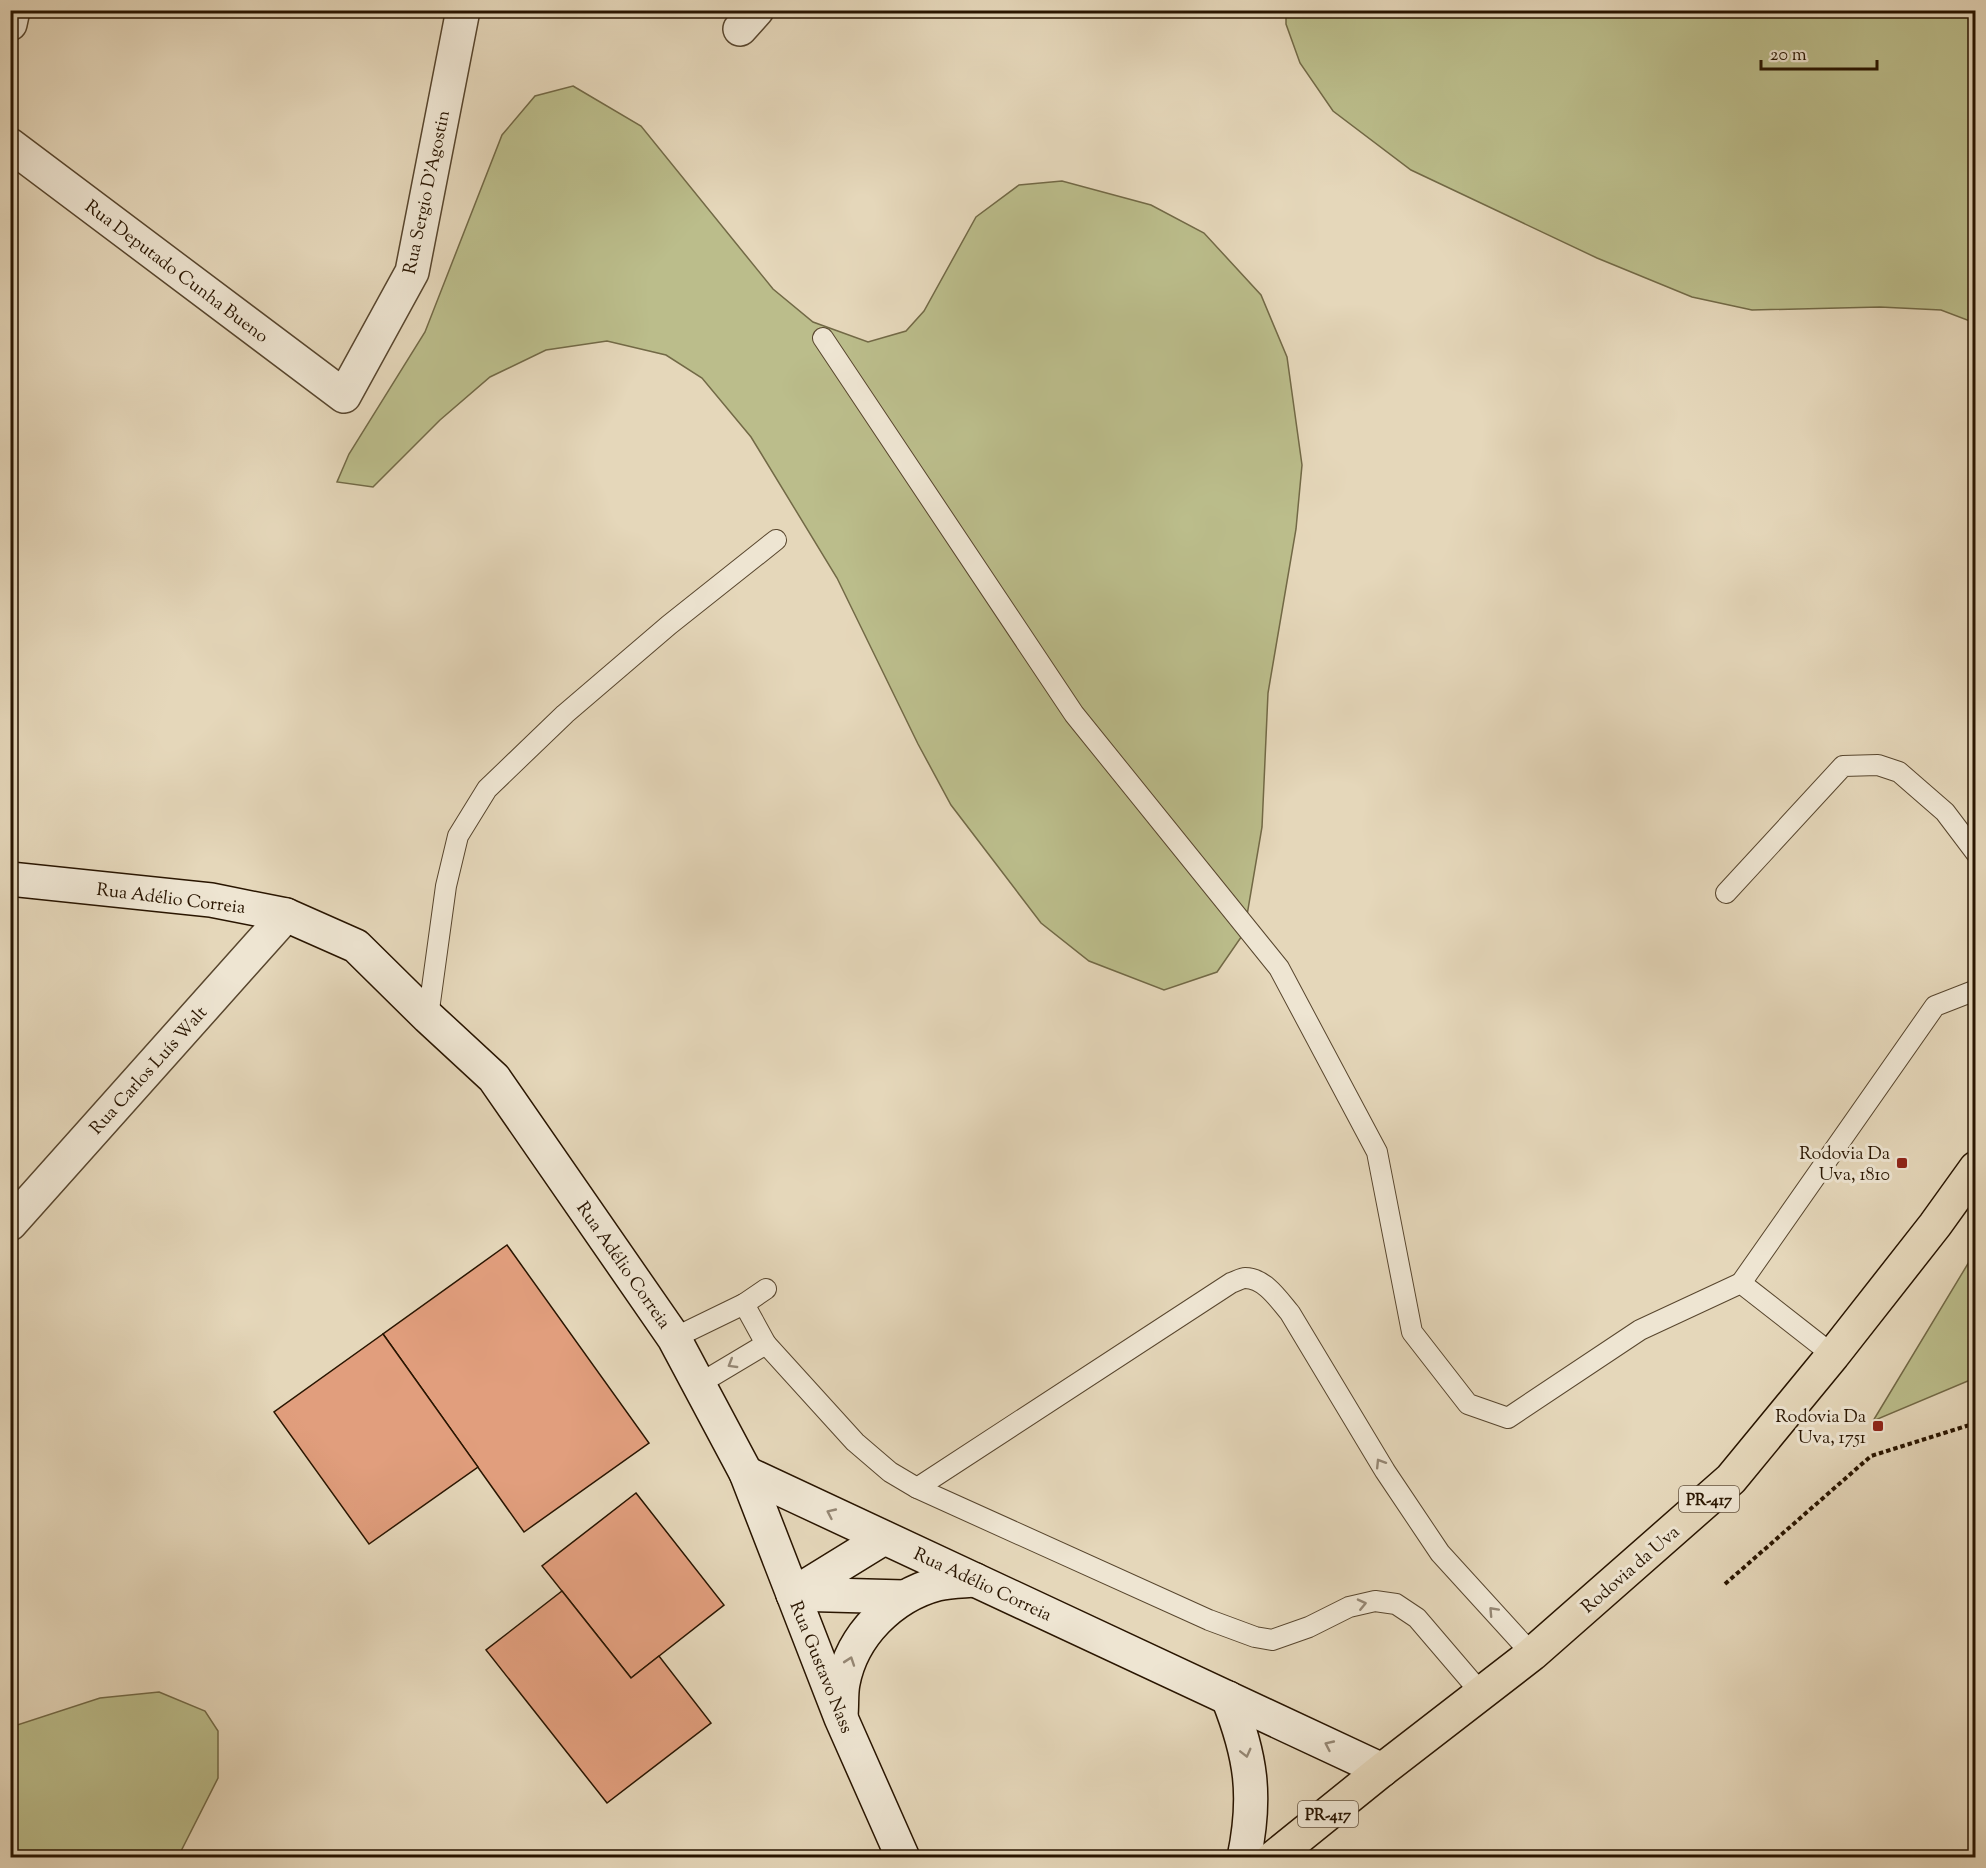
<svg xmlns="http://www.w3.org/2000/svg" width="1986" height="1868" font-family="'Sorts Mill Goudy',serif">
<rect width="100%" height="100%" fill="#e5d7ba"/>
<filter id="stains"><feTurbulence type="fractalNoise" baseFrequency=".00333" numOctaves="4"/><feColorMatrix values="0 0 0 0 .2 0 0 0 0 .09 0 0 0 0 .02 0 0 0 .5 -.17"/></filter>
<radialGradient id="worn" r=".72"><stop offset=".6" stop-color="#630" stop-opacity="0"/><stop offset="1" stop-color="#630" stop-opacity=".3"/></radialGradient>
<g fill="#bbbd8b" stroke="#726946" stroke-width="1.5">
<polygon points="1286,11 1975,11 1975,323 1941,310 1880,307 1752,310 1692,297 1597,258 1411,170 1333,111 1300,63 1286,24"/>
<polygon points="573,86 641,126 773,289 813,322 868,342 906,331 924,311 976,217 1019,185 1062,181 1151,205 1204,233 1261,295 1287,357 1302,465 1296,529 1268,693 1262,827 1244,933 1217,972 1164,990 1089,961 1041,923 951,805 918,744 837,578 751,437 702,378 666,355 607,341 546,350 490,377 440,420 373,487 337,482 349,454 425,332 502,135 535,96"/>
<polygon points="1975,1252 1975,1378 1873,1421"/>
<polygon points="159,1692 205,1711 218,1731 218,1778 178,1857 11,1857 11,1727 100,1698"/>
</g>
<g fill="#e19e7d" stroke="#291500" stroke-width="1.5">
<polygon points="507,1245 649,1443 524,1532 383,1334"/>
<polygon points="383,1334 478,1467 369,1544 274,1412"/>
<polygon points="636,1493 724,1605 631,1678 542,1566"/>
<polygon points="562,1591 631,1678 659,1656 711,1723 607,1803 486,1650"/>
</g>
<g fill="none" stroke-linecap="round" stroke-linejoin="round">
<defs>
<g id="lane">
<polyline points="823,338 1074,714 1279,968 1377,1152 1412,1332 1468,1404 1508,1418 1640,1330 1741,1283 1833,1355"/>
<polyline points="1726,893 1843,766 1878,765 1899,772 1945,812 1976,853"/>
<polyline points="428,1017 446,886 458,836 487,789 565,714 669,625 776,540"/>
<polyline points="1741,1283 1935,1006 1976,990"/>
<polyline points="744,1304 766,1344 855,1442 890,1472 917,1488 1209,1620 1255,1637 1272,1640 1309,1627 1349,1607 1375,1601 1396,1604 1417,1618 1482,1694"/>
<polyline points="674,1338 744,1304 766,1289"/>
<polyline points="699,1384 766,1344"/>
<path d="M917,1488L1231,1283C1235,1282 1241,1278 1245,1278C1265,1278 1279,1300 1290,1313L1385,1471L1440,1553L1532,1654"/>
</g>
<g id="street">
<polyline points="10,24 13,10"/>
<polyline points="740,29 757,10"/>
<polyline points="10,145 344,396 412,272 463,10"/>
<polyline points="10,1224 286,915"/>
</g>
<g id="secondary">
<polyline points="10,879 211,900 286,915 356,946 428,1017 494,1078 674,1338 746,1473 841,1718 903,1858"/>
<polyline points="746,1473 1382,1770"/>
<polyline points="793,1594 904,1597"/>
<polyline points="793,1594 884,1538"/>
<path d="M1228,1698C1251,1756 1257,1796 1244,1858"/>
<path d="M841,1715C842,1705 841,1693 843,1683C852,1635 892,1596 937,1584C949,1581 963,1581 975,1580"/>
</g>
<polyline id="highway" points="1273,1858 1382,1770 1532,1654 1731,1479 1833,1355 1935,1225 1976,1168"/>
</defs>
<use href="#lane" stroke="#58462e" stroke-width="22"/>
<use href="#street" stroke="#58462e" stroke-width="36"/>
<use href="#secondary" stroke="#291500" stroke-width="36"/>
<use href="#highway" stroke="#291500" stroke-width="36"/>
<polyline stroke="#291500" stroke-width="4" stroke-dasharray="4.5 3" stroke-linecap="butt" points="1725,1584 1871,1456 1976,1423"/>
<use href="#lane" stroke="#eee5d2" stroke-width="20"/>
<use href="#street" stroke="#eee5d2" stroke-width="33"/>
<use href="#secondary" stroke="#eee5d2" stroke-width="33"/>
<use href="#highway" stroke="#e5d7ba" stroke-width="33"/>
</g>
<defs><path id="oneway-chevron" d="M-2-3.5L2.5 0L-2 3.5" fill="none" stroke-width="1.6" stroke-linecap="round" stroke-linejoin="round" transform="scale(1.5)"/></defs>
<g stroke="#958774">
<use href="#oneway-chevron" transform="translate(732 1364) rotate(149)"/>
<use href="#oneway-chevron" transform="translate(1380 1463) rotate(-122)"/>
<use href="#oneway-chevron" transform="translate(831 1513) rotate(-155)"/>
<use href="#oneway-chevron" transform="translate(1362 1604) rotate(-13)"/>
<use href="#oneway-chevron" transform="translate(1493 1611) rotate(-133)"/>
<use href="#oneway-chevron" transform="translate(850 1661) rotate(-71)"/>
<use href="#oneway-chevron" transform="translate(1329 1745) rotate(-155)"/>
<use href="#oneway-chevron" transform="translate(1246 1753) rotate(76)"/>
</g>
<g fill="#8f2418" stroke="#eee5d2" stroke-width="2">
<rect x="1896" y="1157" width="12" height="12" rx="3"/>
<rect x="1872" y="1420" width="12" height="12" rx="3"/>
</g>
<g text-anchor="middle" stroke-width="6" stroke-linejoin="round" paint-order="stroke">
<g fill="#eee5d2" stroke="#64533f" stroke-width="1.5">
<rect x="1679" y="1486" width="60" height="26" rx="4.5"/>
<rect x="1298" y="1801" width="60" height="26" rx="4.5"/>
</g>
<g font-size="16" font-weight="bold" fill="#291500">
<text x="1709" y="1505">PR-417</text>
<text x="1328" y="1820">PR-417</text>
</g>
<g font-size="18" fill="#291500" stroke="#eee5d2">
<text transform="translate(426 192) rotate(-78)" y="6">Rua Sergio D'Agostin</text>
<text transform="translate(177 271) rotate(37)" y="6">Rua Deputado Cunha Bueno</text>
<text transform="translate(171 898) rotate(7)" y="6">Rua Adélio Correia</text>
<text transform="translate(148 1070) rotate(-48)" y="6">Rua Carlos Luís Walt</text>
<text transform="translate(624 1265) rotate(55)" y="6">Rua Adélio Correia</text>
<text transform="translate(1630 1569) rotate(-41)" y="6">Rodovia da Uva</text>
<text transform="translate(983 1584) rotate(25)" y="6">Rua Adélio Correia</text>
<text transform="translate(822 1667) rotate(68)" y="6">Rua Gustavo Nass</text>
</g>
<g font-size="18" fill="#291500" stroke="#eee5d2" text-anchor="end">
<text x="1890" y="1159">Rodovia Da<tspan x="1890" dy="21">Uva, 1810</tspan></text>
<text x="1866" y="1422">Rodovia Da<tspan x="1866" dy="21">Uva, 1751</tspan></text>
</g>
</g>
<rect width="1986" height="1868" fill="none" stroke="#e5d7ba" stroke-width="36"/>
<rect x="12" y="12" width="1962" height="1844" fill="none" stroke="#291500" stroke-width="3"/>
<rect x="18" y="18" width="1950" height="1832" fill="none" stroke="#291500" stroke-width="1.5"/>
<path d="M1761 60v9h116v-9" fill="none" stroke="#291500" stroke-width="3"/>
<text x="1770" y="60" font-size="18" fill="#291500" stroke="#eee5d2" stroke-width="4.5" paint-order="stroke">20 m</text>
<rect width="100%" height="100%" filter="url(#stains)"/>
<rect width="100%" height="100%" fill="url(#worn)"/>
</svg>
